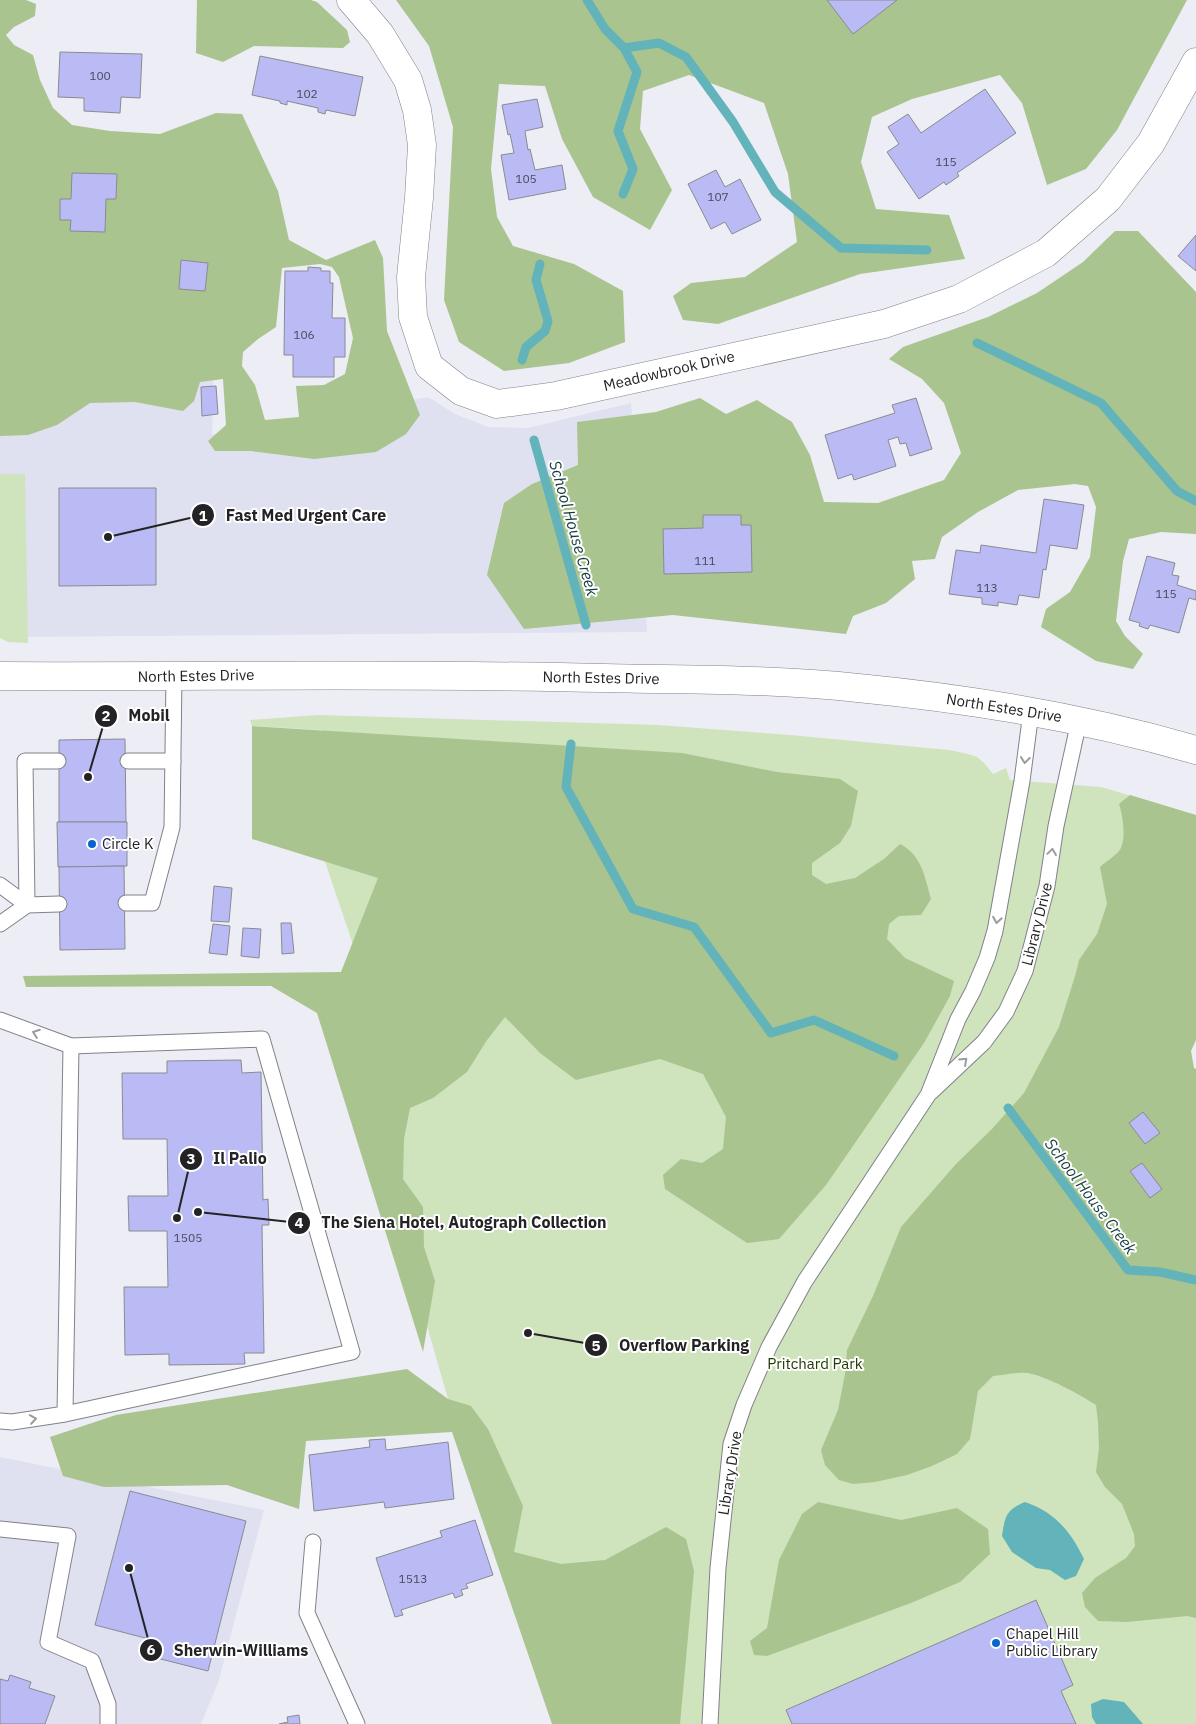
<svg xmlns="http://www.w3.org/2000/svg" width="1196" height="1724" font-family="'IBM Plex Sans',sans-serif">
<rect width="100%" height="100%" fill="#ededf6"/>
<g fill="#dfe0f0">
<polygon points="0,341 214,347 212,435 428,397 455,414 488,427 528,428 631,403 647,632 12,637 0,621"/>
<polygon points="0,1457 264,1510 218,1683 201,1724 0,1724"/>
</g>
<g fill="#cfe3bd">
<polygon points="0,474 25,474 28,643 8,642 0,638"/>
<polygon points="318,715 658,725 790,735 949,750 968,754 977,757 984,763 993,774 1006,768 1010,780 1101,787 1196,815 1071,1112 1196,1251 1196,1724 555,1724 448,1399 386,1183 361,968 317,838 322,730 252,726 250,720"/>
</g>
<g fill="#a9c48e" fill-rule="evenodd">
<path d="M0,0H26L36,4L35,16L14,27L6,35L14,45L33,55L40,80L53,108L72,125L110,131L160,134L216,113L242,114L278,191L289,240L326,260L375,240L383,258L387,331L420,415L406,434L376,452L314,459L251,451H215L208,441L226,425L223,379L200,382L194,401L183,411L135,402L90,403L57,425L28,435L0,436ZM320,264L332,267L339,277L353,338L345,374L324,385L296,386L299,417L265,420L255,385L242,366L243,352L258,339L276,327L282,268Z"/>
<polygon points="197,0 311,0 317,2 347,30 350,42 343,48 254,46 223,62 196,53"/>
<polygon points="396,0 1187,0 1117,130 1086,169 1047,185 1022,103 1000,75 912,99 872,117 861,162 876,209 949,215 965,259 860,274 718,324 683,320 673,296 691,283 745,277 797,242 788,174 764,103 689,75 643,91 640,129 672,190 650,230 593,197 562,139 545,86 499,84 491,169 497,217 513,246 574,264 623,291 625,342 569,363 504,371 459,342 444,300 453,127 429,46"/>
<polygon points="1115,231 1138,231 1196,292 1196,534 1161,532 1129,539 1123,561 1116,621 1125,636 1143,654 1133,669 1096,661 1041,627 1046,609 1070,592 1090,557 1096,507 1088,486 1075,484 1018,490 978,512 942,537 935,559 912,561 915,579 886,603 853,616 846,634 673,615 524,629 487,575 504,503 532,484 578,465 577,422 656,412 700,398 726,414 757,400 792,422 810,455 824,502 878,503 944,480 961,453 944,403 922,379 889,359 903,347 988,317 1037,293 1083,262"/>
<path d="M252,726L682,753L777,772L840,779L858,791L851,826L840,843L812,863V875L826,884L855,878L884,859L900,844C922,855 925,878 931,899L921,915L899,916L889,924L887,939L905,958L954,981L950,996L924,1043L826,1185L779,1239L747,1243L665,1189L663,1175L681,1159L702,1163L723,1149L726,1117L703,1074L660,1059L576,1080L540,1053L505,1017L487,1040L467,1072L433,1098L410,1108L404,1139L403,1179L423,1207L424,1247L435,1281L423,1352L317,1013L271,986L26,987L23,976L341,972L378,878L252,839Z"/>
<path d="M1130,795L1196,815V1040L1191,1051L1194,1068L1196,1069V1618L1187,1616L1127,1622L1098,1621L1085,1607L1082,1593L1095,1578L1126,1558L1135,1546L1134,1534L1122,1504L1105,1487L1096,1472L1099,1448L1098,1422L1096,1405C1079,1394 1048,1377 1028,1373C1018,1372 1004,1375 993,1376L978,1391L970,1439L957,1454L932,1466L907,1475L875,1482L853,1484L839,1480L825,1465L821,1450L838,1410L845,1374L847,1350L873,1296L901,1227L956,1164L992,1129L1024,1093L1059,1027L1076,973L1079,960L1097,934L1107,904L1100,867C1105,862 1114,857 1119,851C1127,841 1123,816 1119,804Z"/>
<polygon points="407,1369 448,1399 471,1406 488,1429 523,1506 514,1552 561,1564 605,1560 666,1527 686,1539 694,1571 680,1724 552,1724 452,1432 306,1441 299,1509 227,1485 104,1487 63,1476 50,1437 116,1415"/>
<polygon points="818,1502 901,1520 957,1508 988,1529 990,1554 960,1582 911,1603 767,1656 754,1655 750,1641 767,1628 779,1560 802,1514"/>
</g>
<g fill="#62b3ba">
<path d="M1025,1502C1055,1512 1071,1532 1084,1559L1076,1576L1065,1580L1050,1570L1036,1568L1012,1552L1002,1536C1005,1516 1006,1510 1025,1502Z"/>
<polygon points="1103,1699 1124,1702 1143,1724 1096,1724 1092,1717 1091,1704"/>
</g>
<g fill="none" stroke-linecap="round" stroke-linejoin="round">
<g stroke="#62b3ba" stroke-width="9">
<polyline points="587,0 605,29 624,48 637,72 618,131 633,169 623,194"/>
<polyline points="624,48 659,43 686,57 733,122 775,192 841,248 927,250"/>
<polyline points="977,343 1101,403 1177,491 1196,501"/>
<polyline points="522,360 526,347 545,331 548,321 536,280 540,264"/>
<polyline points="534,440 586,625"/>
<polyline points="571,744 566,787 633,909 694,927 771,1033 814,1020 894,1056"/>
<polyline points="1008,1108 1128,1270 1160,1272 1196,1280"/>
</g>
</g>
<g fill="#babbf4" stroke="#8a8a92">
<polygon points="827,0 897,0 853,34"/>
<polygon points="60,52 142,54 140,98 121,97 120,113 84,111 84,98 58,97"/>
<polygon points="260,56 363,77 355,116 326,110 325,114 318,112 318,108 287,101 287,105 280,103 280,101 252,95"/>
<polygon points="985,89 1016,133 957,173 959,176 946,185 944,182 919,199 887,152 899,144 888,127 908,114 921,133"/>
<polygon points="537,99 543,127 525,131 528,150 530,149 535,170 562,165 566,189 509,200 501,155 514,153 510,134 508,135 502,105"/>
<polygon points="716,170 725,187 740,179 761,220 732,234 725,222 711,229 688,184"/>
<polygon points="72,173 117,174 116,199 106,199 105,232 70,231 71,220 60,220 60,199 71,199"/>
<polygon points="1196,235 1196,271 1178,256"/>
<polygon points="181,260 208,263 205,291 179,289"/>
<polygon points="308,267 321,268 321,271 330,271 330,283 333,283 332,318 345,318 345,357 334,357 334,377 293,377 293,355 284,355 285,271 308,271"/>
<polygon points="216,386 218,414 202,416 201,387"/>
<polygon points="916,398 932,449 910,456 906,443 900,444 898,437 888,440 896,466 854,480 852,474 838,479 825,435 895,413 892,405"/>
<polygon points="59,488 156,488 156,585 59,586"/>
<polygon points="1044,499 1084,505 1077,549 1050,545 1046,570 1043,569 1039,598 1019,595 1017,605 998,602 998,606 982,604 982,598 949,594 956,550 980,553 981,545 1036,553"/>
<polygon points="703,515 741,515 741,525 751,525 752,572 664,574 663,529 703,528"/>
<polygon points="1147,556 1175,563 1172,575 1179,576 1177,585 1196,591 1196,600 1189,598 1179,633 1150,625 1148,629 1139,626 1140,623 1129,620"/>
<polygon points="125,739 126,822 59,822 59,740"/>
<polygon points="57,822 127,822 127,866 58,867"/>
<polygon points="124,866 125,949 60,950 59,867"/>
<polygon points="214,886 232,888 229,922 211,921"/>
<polygon points="281,923 291,923 294,953 282,954"/>
<polygon points="213,924 230,926 227,955 209,953"/>
<polygon points="243,928 261,929 259,958 241,956"/>
<polygon points="241,1060 242,1073 261,1072 263,1200 268,1199 269,1225 262,1225 264,1353 244,1353 245,1364 169,1365 169,1354 125,1355 124,1287 168,1287 167,1231 129,1231 128,1196 168,1196 167,1139 123,1139 122,1073 167,1073 167,1061"/>
<polygon points="1143,1112 1160,1133 1145,1144 1129,1123"/>
<polygon points="1142,1163 1162,1189 1150,1198 1130,1171"/>
<polygon points="385,1439 386,1450 448,1442 454,1499 385,1508 384,1502 314,1511 309,1455 370,1447 369,1440"/>
<polygon points="130,1491 246,1521 208,1671 145,1655 149,1639 95,1625"/>
<polygon points="475,1520 493,1575 466,1584 468,1588 461,1590 463,1595 455,1598 453,1593 401,1610 403,1615 395,1617 376,1558 442,1537 440,1531"/>
<polygon points="1036,1600 1073,1685 1061,1691 1076,1724 792,1724 786,1710"/>
<polygon points="10,1675 31,1682 29,1688 55,1696 45,1724 0,1724 0,1679 8,1681"/>
<polygon points="299,1715 300,1724 279,1724 288,1722 287,1717"/>
</g>
<g fill="none" stroke-linecap="round" stroke-linejoin="round">
<defs>
<g id="lane">
<polyline points="128,761 173,761"/>
<polyline points="0,885 27,905"/>
<polyline points="126,903 152,903 172,827 174,676"/>
<polyline points="27,905 25,761 58,761"/>
<polyline points="0,924 27,905 59,904"/>
<polyline points="0,1020 71,1046"/>
<polyline points="931,1092 984,1042 1006,1012 1025,971 1047,886 1056,826 1079,721"/>
<polyline points="0,1421 12,1422 65,1414 352,1352 262,1039 71,1046 65,1414"/>
<polyline points="0,1529 68,1536 48,1642 92,1661 108,1704 108,1724"/>
<polyline points="313,1542 307,1613 357,1724"/>
<polyline points="710,1724 718,1568 731,1444 744,1405 769,1347 805,1281 928,1095 958,1019 973,991 987,958 995,931 1022,781 1031,712"/>
</g>
<polyline id="street" points="351,0 380,34 408,80 417,110 422,145 419,198 411,277 413,317 429,366 461,391 497,404 556,396 884,324 959,299 1046,253 1108,199 1151,143 1196,62"/>
<path id="secondary" d="M0,676C201,677 403,673 604,678C688,680 775,679 858,688C972,699 1086,718 1196,750"/>
</defs>
<use href="#lane" stroke="#818189" stroke-width="17"/>
<use href="#street" stroke="#818189" stroke-width="29"/>
<use href="#secondary" stroke="#818189" stroke-width="29"/>
<use href="#lane" stroke="#fff" stroke-width="15"/>
<use href="#street" stroke="#fff" stroke-width="28"/>
<use href="#secondary" stroke="#fff" stroke-width="28"/>
</g>
<defs><path id="oneway-chevron" d="M-2-3.5L2.5 0L-2 3.5" fill="none" stroke-width="1.6" stroke-linecap="round" stroke-linejoin="round" transform="scale(1.25)"/></defs>
<g stroke="#9c9c9d">
<use href="#oneway-chevron" transform="translate(1025 760) rotate(97)"/>
<use href="#oneway-chevron" transform="translate(1052 852) rotate(-82)"/>
<use href="#oneway-chevron" transform="translate(997 920) rotate(100)"/>
<use href="#oneway-chevron" transform="translate(36 1033) rotate(-160)"/>
<use href="#oneway-chevron" transform="translate(964 1061) rotate(-43)"/>
<use href="#oneway-chevron" transform="translate(33 1419) rotate(-9)"/>
</g>
<g fill="#0665ce" stroke="#fff" stroke-width="2">
<circle cx="92" cy="844" r="5"/>
<circle cx="996" cy="1643" r="5"/>
</g>
<g text-anchor="middle" stroke-width="4" stroke-linejoin="round" paint-order="stroke">
<g font-size="12" fill="#49495a">
<text x="100" y="80">100</text>
<text x="307" y="98">102</text>
<text x="946" y="166">115</text>
<text x="526" y="183">105</text>
<text x="718" y="201">107</text>
<text x="304" y="339">106</text>
<text x="705" y="565">111</text>
<text x="987" y="592">113</text>
<text x="1166" y="598">115</text>
<text x="188" y="1242">1505</text>
<text x="413" y="1583">1513</text>
</g>
<g font-size="15" fill="#232326" stroke="#fff">
<text transform="translate(669 371) rotate(-13)" y="5">Meadowbrook Drive</text>
<text transform="translate(196 676) rotate(-1)" y="5">North Estes Drive</text>
<text transform="translate(601 678) rotate(1)" y="5">North Estes Drive</text>
<text transform="translate(1004 708) rotate(9)" y="5">North Estes Drive</text>
<text transform="translate(1037 924) rotate(-76)" y="5">Library Drive</text>
<text transform="translate(730 1473) rotate(-81)" y="5">Library Drive</text>
</g>
<g font-size="15" fill="#232326" stroke="#fff" text-anchor="start">
<text x="102" y="849">Circle K</text>
<text x="1006" y="1639">Chapel Hill<tspan x="1006" dy="17">Public Library</tspan></text>
</g>
<g font-size="15" fill="#233b00" stroke="#fff">
<text x="815" y="1369">Pritchard Park</text>
</g>
<g font-size="16" font-style="italic" fill="#143b3e" stroke="#fff">
<text transform="translate(574 528) rotate(74)" y="6">School House Creek</text>
<text transform="translate(1091 1196) rotate(53)" y="6">School House Creek</text>
</g>
</g>
<path fill="none" stroke="#232326" stroke-width="2" d="M108 537L203 515M88 777L106 716M177 1218L191 1159M198 1212L299 1223M528 1333L596 1345M129 1568L151 1650"/>
<g fill="#232326" stroke="#fff" stroke-width="2">
<circle cx="108" cy="537" r="5"/>
<circle cx="88" cy="777" r="5"/>
<circle cx="177" cy="1218" r="5"/>
<circle cx="198" cy="1212" r="5"/>
<circle cx="528" cy="1333" r="5"/>
<circle cx="129" cy="1568" r="5"/>
<circle cx="203" cy="515" r="12"/>
<circle cx="106" cy="716" r="12"/>
<circle cx="191" cy="1159" r="12"/>
<circle cx="299" cy="1223" r="12"/>
<circle cx="596" cy="1345" r="12"/>
<circle cx="151" cy="1650" r="12"/>
</g>
<g font-size="15" text-anchor="middle" font-weight="bold" fill="#fff">
<text x="203" y="521">1</text>
<text x="106" y="721">2</text>
<text x="191" y="1164">3</text>
<text x="299" y="1228">4</text>
<text x="596" y="1351">5</text>
<text x="151" y="1655">6</text>
</g>
<g font-size="16" text-anchor="middle" font-weight="bold" fill="#232326" stroke="#fff" stroke-width="4" stroke-linejoin="round" paint-order="stroke">
<text x="306" y="521">Fast Med Urgent Care</text>
<text x="149" y="721">Mobil</text>
<text x="240" y="1164">Il Palio</text>
<text x="464" y="1228">The Siena Hotel, Autograph Collection</text>
<text x="684" y="1351">Overflow Parking</text>
<text x="241" y="1656">Sherwin-Williams</text>
</g>
</svg>
